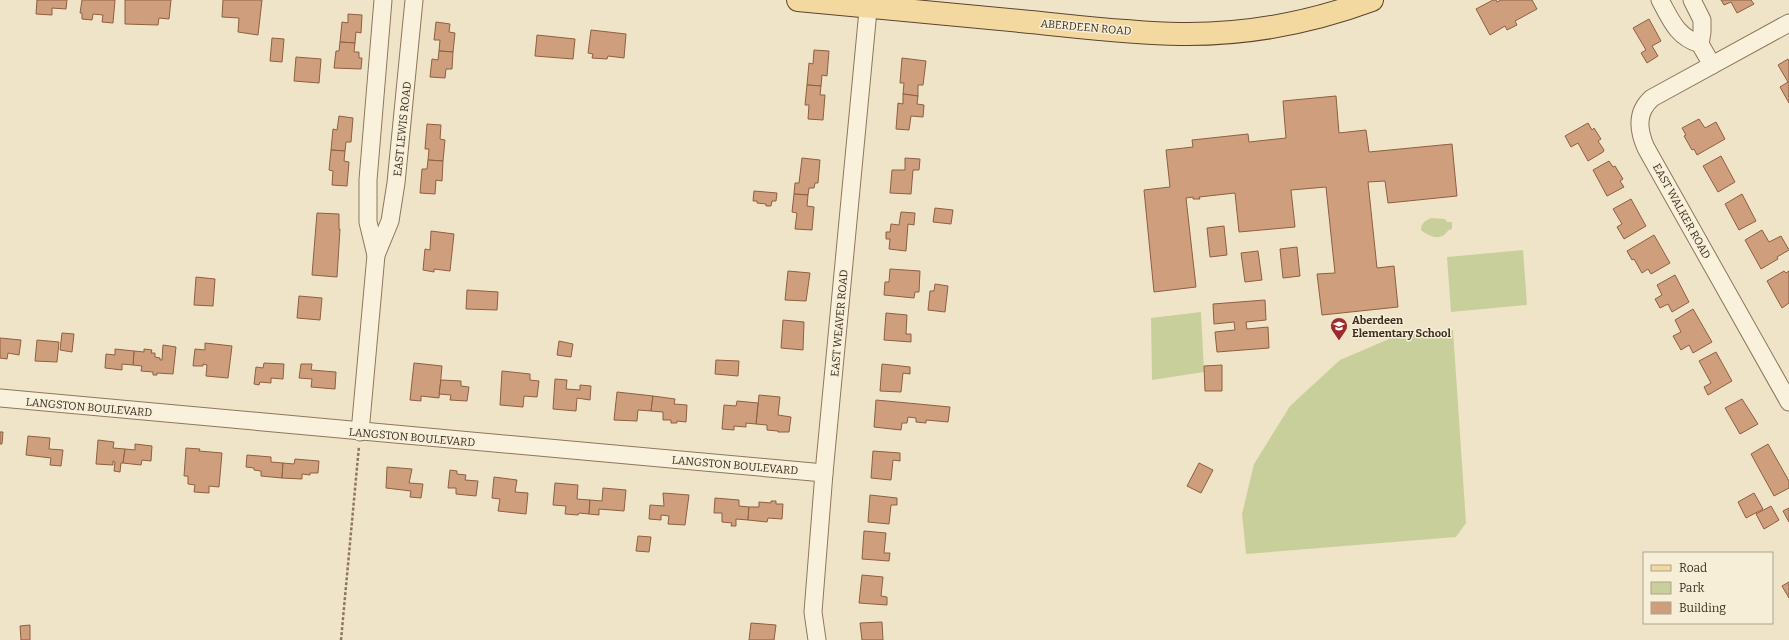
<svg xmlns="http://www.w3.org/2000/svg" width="1789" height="640" font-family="Bitter,serif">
<rect width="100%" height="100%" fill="#f0e4c8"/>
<g fill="#c9cf9b">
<path d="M1431,218L1445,219L1447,222H1452V229C1447,230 1448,232 1444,235C1437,240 1426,235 1421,230C1421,223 1425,221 1431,218Z"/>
<polygon points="1523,250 1527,305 1451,312 1447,257"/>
<polygon points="1201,312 1204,372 1152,380 1151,318"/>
<polygon points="1453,330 1466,523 1456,537 1246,554 1242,514 1254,464 1290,406 1340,360 1396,336"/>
</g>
<g fill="#cf9f7d" stroke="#8d5f41">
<polygon points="37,0 67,0 66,9 52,8 52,15 36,14"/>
<polygon points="82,0 115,0 113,23 102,22 103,15 93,14 92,20 82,19 82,13 80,13"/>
<polygon points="125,0 171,0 169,19 159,18 158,25 125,24"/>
<polygon points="223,0 262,0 258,35 238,32 239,18 222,17"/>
<polygon points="1493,0 1496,0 1497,2 1501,0 1532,0 1537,9 1515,21 1517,25 1507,30 1505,26 1490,35 1476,9"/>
<polygon points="1721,0 1751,0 1754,4 1737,13 1731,2 1724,5"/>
<polygon points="348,14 362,15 361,33 356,32 355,43 340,42 342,22 348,23"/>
<polygon points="1649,19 1661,41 1652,46 1658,56 1647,63 1641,53 1646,50 1633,28"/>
<polygon points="436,22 450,24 449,32 455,33 453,52 439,51 440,40 434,40"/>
<polygon points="591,30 626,34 624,58 608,56 607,59 592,58 593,54 588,53"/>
<polygon points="537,35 575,39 573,59 535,56"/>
<polygon points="272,38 284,39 282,62 270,61"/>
<polygon points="340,42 355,43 354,52 359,52 359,58 362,58 361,69 334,68 336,51 339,51"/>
<polygon points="814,50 829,51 827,76 822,75 821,86 807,85 809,63 813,64"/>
<polygon points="439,51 453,52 452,69 446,69 445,78 430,77 432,59 438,60"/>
<polygon points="296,57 321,59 319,83 294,81"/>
<polygon points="902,58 926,61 923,85 918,85 918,96 903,94 904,83 900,83"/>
<polygon points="1788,59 1789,61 1789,103 1780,87 1788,82 1778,65"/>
<polygon points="807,85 821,86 820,95 825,95 823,120 808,119 809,105 805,105"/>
<polygon points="903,94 918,96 917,104 924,105 923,117 911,116 909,130 896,129 898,103 903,104"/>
<polygon points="1336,96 1339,133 1366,130 1369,152 1452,144 1457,196 1388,203 1385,181 1368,182 1377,268 1394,266 1398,307 1322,315 1317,274 1335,273 1326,187 1291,190 1295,227 1239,232 1235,193 1199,197 1200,199 1193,199 1193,197 1186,198 1196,287 1154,292 1144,190 1170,187 1166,150 1193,147 1192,140 1248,134 1249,142 1286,138 1283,101"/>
<polygon points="339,116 353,118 351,142 346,142 345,151 331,150 333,129 337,130"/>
<polygon points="1699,119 1705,128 1716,122 1725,139 1697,155 1694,149 1692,150 1684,136 1686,135 1682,128"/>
<polygon points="1588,123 1592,130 1594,128 1601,139 1598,141 1604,150 1603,152 1588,161 1578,143 1571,147 1565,136"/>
<polygon points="427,124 441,125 440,139 445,140 443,161 428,160 429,149 425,149"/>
<polygon points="331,150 345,151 344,161 349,162 347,186 332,185 333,171 329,170"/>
<polygon points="1721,156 1735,182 1718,192 1703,166"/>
<polygon points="802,158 820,160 818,183 815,183 814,188 809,188 808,195 794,194 795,183 799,183"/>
<polygon points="905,158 920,159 919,170 913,170 911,194 890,193 892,170 905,170"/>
<polygon points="428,160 443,161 442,181 436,180 435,194 420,193 422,169 427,169"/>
<polygon points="1609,161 1613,167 1615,166 1623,179 1620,181 1624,187 1607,196 1593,170"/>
<polygon points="754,191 777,193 776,201 772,201 771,206 766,206 766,204 757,203 757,201 753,201"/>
<polygon points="794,194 808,195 807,206 814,207 812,230 795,229 797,213 792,212"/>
<polygon points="1742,194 1756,221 1739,230 1725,204"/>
<polygon points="1631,199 1646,226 1624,239 1617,227 1622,224 1613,209"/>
<polygon points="935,208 953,210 951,224 933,222"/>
<polygon points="901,212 915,213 914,225 908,224 906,251 889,249 890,239 886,239 886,232 890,232 891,224 899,225"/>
<polygon points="317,213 339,214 339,229 340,229 337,277 312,275"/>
<polygon points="1224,226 1227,255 1210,257 1207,228"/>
<polygon points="1762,230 1769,242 1781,236 1789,250 1777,257 1778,259 1761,269 1745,240"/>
<polygon points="431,231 454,234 450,271 434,269 434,272 423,270 425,249 430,250"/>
<polygon points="1654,235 1670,263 1651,274 1648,269 1642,273 1634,259 1632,260 1627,251"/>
<polygon points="1297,247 1300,276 1283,278 1280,249"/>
<polygon points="1258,251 1262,280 1245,282 1241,253"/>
<polygon points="890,269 920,271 919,292 915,292 914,298 884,295 885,282 889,282"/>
<polygon points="788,271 810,273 806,301 785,300"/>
<polygon points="1784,271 1786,273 1789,271 1789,303 1782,308 1767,281"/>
<polygon points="1675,275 1689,302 1672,312 1668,304 1660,308 1655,299 1662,295 1657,285"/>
<polygon points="196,277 215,279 213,306 194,305"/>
<polygon points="935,284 948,286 945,312 928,310 930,291 934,291"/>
<polygon points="467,290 498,292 497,310 466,309"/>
<polygon points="299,296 322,298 320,320 297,318"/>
<polygon points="1265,300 1266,320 1246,322 1247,329 1268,327 1269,348 1217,352 1215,332 1235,330 1234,322 1214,324 1213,304"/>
<polygon points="1693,309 1712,342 1693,353 1689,345 1681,350 1673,336 1681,332 1675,320"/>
<polygon points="886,313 907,315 906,334 911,334 911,342 884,340"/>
<polygon points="783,320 804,322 803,350 781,348"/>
<polygon points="62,333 74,334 72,352 60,350"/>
<polygon points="0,338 21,340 19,355 8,353 7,359 0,358"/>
<polygon points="37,340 59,342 57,362 35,361"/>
<polygon points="559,341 573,344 571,357 557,355"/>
<polygon points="205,343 232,346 228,378 206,376 207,365 203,364 203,366 193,366 195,349 205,350"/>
<polygon points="163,345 176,347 173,374 157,373 157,375 153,375 153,372 141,371 142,366 133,365 134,351 144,352 144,349 152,350 151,353 155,353 155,357 160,358 160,360 162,360"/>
<polygon points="115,349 134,351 133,365 122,364 122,370 105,368 106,354 115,355"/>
<polygon points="1716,352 1732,381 1708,395 1704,387 1711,383 1699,361"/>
<polygon points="716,360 739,361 738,376 715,374"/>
<polygon points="264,363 284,364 283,379 271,378 271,383 260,382 259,385 254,384 256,367 263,368"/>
<polygon points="414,363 442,366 439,398 421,396 421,401 410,400"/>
<polygon points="301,364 312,364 311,370 336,372 335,389 311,387 312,379 299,378"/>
<polygon points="882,364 910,367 910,374 903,373 901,392 880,391"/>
<polygon points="1222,365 1222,391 1205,391 1204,366"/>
<polygon points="502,371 530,374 530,380 539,381 537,397 524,396 523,407 500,405"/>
<polygon points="555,379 567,380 566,389 580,390 580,385 591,386 590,400 577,398 576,411 553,409"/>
<polygon points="441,380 461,381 461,386 469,387 467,401 450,400 451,395 439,394"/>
<polygon points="617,392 653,396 651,411 638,410 637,421 614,420"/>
<polygon points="759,395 780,397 778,415 791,417 789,432 778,432 778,431 767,430 767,425 756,424"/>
<polygon points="653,396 675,399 674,404 687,405 686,422 677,421 677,423 671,423 671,420 663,420 663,412 651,411"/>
<polygon points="1742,399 1758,424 1740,434 1725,408"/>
<polygon points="876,400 950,407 948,422 926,420 926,423 916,422 916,418 908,417 907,423 902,423 901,430 874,427"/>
<polygon points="737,401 758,403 756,424 746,423 746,427 734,426 734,430 722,429 724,405 736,406"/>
<polygon points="0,432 3,432 2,444 0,444"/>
<polygon points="28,436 50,438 49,449 63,450 61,466 50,465 51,458 26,455"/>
<polygon points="98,440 114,442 113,448 125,449 123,463 121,463 120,472 114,471 115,462 113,461 113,465 96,464"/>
<polygon points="135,444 152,446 151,461 142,460 141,465 123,463 125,449 135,450"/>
<polygon points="1768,444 1789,481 1789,488 1774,496 1751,454"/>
<polygon points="186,448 200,449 199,451 222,453 219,487 209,486 209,493 194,492 195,485 188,484 188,476 184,476"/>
<polygon points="873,451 900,453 900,461 893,460 891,480 871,478"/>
<polygon points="247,455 271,457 271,462 283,463 282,478 261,476 261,471 254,470 254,468 246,467"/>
<polygon points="295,459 319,461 318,473 310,473 310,475 302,474 302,479 282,478 283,463 294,464"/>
<polygon points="1199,463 1213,470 1201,493 1187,486"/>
<polygon points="387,467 412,469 409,483 423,484 421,498 410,497 411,491 386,488"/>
<polygon points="450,470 457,471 457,474 466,475 465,480 478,481 476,496 456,494 456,488 448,488"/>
<polygon points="494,477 517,480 515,492 528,493 526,514 498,511 500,499 492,498"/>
<polygon points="555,483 578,485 577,499 590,500 589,514 579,513 578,515 565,514 566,506 553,505"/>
<polygon points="603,488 626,490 624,511 599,509 599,515 589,514 590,500 602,501"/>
<polygon points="663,493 689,495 685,525 668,524 669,516 661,515 661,520 649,519 650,505 664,506"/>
<polygon points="1754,493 1763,509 1746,518 1738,502"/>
<polygon points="870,495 897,498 897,505 891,505 889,524 868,522"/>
<polygon points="715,498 739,500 739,506 749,507 748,520 736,519 736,526 731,526 732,523 722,522 722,513 714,513"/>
<polygon points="771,501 776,501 776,504 783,504 782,519 768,518 767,522 748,520 749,507 759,507 759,502 771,503"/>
<polygon points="1771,506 1779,520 1764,529 1756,514"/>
<polygon points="1789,508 1789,522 1783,511"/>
<polygon points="864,531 886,533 884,553 890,553 889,561 862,559"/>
<polygon points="638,536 651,537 649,552 636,551"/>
<polygon points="862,575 883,577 881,596 887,597 887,605 859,603"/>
<polygon points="1789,582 1789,598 1782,586"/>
<polygon points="882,622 883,640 862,640 860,623"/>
<polygon points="751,623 776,625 774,640 749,640"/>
<polygon points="30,625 30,640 21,640 20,626"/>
</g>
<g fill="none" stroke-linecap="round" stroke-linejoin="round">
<defs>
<g id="minor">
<path d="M1660,0C1671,20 1677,37 1700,44"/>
<polyline points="1692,0 1702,20 1702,32 1700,44 1712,65"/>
<path d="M1789,23L1652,98C1636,112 1638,130 1646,148L1789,402"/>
<polyline points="376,255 368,222 368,180 383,0"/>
<polyline points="0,398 824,473"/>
<polyline points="360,432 376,255 390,221 396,183 414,0"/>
<polyline points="817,640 813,612 824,473 869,0"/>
</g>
<path id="major" d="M798,0C872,7 946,14 1020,21C1073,26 1126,33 1180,34C1245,35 1310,23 1372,0"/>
</defs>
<use href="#minor" stroke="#8d765c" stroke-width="19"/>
<use href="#major" stroke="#5b4430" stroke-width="24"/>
<polyline stroke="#8d765c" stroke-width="2.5" stroke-dasharray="3 2" stroke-linecap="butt" points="341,640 359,446"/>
<use href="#minor" stroke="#faf1dc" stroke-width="17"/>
<use href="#major" stroke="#f3d9a0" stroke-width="22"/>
</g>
<defs>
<symbol id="school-pin" viewBox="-11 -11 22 30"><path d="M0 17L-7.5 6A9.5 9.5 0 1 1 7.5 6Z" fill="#9e2a2b" stroke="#f7eed8"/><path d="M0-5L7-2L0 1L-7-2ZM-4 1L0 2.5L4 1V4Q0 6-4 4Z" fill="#fff"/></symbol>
</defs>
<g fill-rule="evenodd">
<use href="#school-pin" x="1329" y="316" width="20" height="27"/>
</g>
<g text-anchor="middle" stroke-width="3" stroke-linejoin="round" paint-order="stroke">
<g font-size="11" fill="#3d2e20" stroke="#f7eed8">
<text transform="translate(1086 27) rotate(5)" y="4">ABERDEEN ROAD</text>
<text transform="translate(402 129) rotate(-84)" y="4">EAST LEWIS ROAD</text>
<text transform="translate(1682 211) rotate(61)" y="4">EAST WALKER ROAD</text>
<text transform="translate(839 323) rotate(-85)" y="4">EAST WEAVER ROAD</text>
<text transform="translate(89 407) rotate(5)" y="4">LANGSTON BOULEVARD</text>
<text transform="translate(412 437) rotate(5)" y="4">LANGSTON BOULEVARD</text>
<text transform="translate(735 465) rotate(5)" y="4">LANGSTON BOULEVARD</text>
</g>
<g font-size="11" font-weight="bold" fill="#3d2e20" stroke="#f7eed8" text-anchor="start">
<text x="1352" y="324">Aberdeen<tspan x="1352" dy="13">Elementary School</tspan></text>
</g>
</g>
<rect x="1643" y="552" width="130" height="72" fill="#f7eed8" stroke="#ada18e"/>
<rect x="1651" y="565" width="20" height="6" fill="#f3d9a0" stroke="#ada18e"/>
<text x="1679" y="572" font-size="12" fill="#3d2e20">Road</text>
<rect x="1651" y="582" width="20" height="12" fill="#c9cf9b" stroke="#ada18e"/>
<text x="1679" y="592" font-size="12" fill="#3d2e20">Park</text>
<rect x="1651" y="602" width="20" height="12" fill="#cf9f7d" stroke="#ada18e"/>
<text x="1679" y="612" font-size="12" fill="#3d2e20">Building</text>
</svg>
